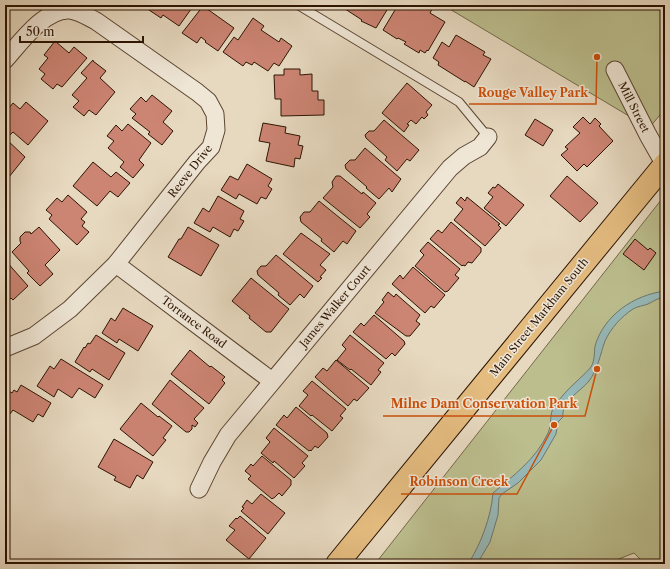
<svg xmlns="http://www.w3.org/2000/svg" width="670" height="569" font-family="'Libre Caslon Text',serif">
<rect width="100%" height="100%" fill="#e7d9c0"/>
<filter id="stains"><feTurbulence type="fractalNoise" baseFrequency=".005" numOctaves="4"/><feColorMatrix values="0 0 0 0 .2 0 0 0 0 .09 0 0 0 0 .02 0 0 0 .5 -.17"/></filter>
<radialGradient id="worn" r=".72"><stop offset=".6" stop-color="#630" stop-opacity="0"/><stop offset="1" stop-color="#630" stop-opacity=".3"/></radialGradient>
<g fill="#bcbe8e" stroke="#746948">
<polygon points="443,5 665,5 665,109 649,128"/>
<polygon points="665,195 665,564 645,564 634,553 606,564 375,564"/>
</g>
<path fill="#97b9b8" stroke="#6c776f" d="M665,291V297C658,298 654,301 648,304C643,306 638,306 633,309C621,317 611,328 605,341C600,355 598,369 589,381C580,392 561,401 563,417L558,422L556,434L541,460L518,483L502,494L499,498L498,515L490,542L477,564H468C481,544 491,517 493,493C514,475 536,459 548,433C552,425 549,414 554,407C560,398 568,389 576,382C581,377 587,372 591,367C595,360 594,353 595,346C604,315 634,295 665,291Z"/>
<g fill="#cc8473" stroke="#2c1402">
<polygon points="148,5 194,5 179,26 163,15 161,18 146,8"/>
<polygon points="339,5 390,5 376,28 361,21 362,20"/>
<polygon points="398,5 415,5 418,6 419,5 426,5 432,9 430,13 445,22 428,51 427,50 425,53 420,50 419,53 404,44 406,42 398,38 397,39 383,30"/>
<polygon points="203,6 234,28 218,51 205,42 206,41 201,37 197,43 182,33"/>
<polygon points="253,18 264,26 261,30 279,42 281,38 292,46 279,66 274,63 268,71 254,62 252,65 246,62 243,66 223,52 234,37 238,40"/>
<polygon points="456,35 485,52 483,55 491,59 474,87 465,81 465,82 438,65 439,62 433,58 442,42 449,47"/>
<polygon points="55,41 69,53 74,47 87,58 62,87 57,84 53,89 41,79 45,74 39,69 48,58 44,55"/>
<polygon points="93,61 106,71 100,78 115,92 96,115 89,110 84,116 73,107 79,101 72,95 87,78 81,73 93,60"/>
<polygon points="284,69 300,69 300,75 312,74 312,91 318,91 318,100 324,100 324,115 281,116 281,99 275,99 274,75 284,75"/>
<polygon points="407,83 432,105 426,112 428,115 424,119 422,117 416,124 411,120 407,124 409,125 404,132 382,113"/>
<polygon points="152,95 172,111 163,122 173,131 162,145 148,134 150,132 132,118 136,114 130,109 141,97 146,102"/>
<polygon points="26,102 48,121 28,145 13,132 10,135 5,131 5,113 13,103 20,109"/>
<polygon points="583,117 590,124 595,118 601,124 599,126 613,141 587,167 584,164 577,171 561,155 568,149 565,147 580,133 573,127"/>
<polygon points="535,119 553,130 543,146 525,135"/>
<polygon points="384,120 419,150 410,161 407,159 397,171 385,160 387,157 366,138 365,135 369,131 374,131"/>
<polygon points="263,123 286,127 285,133 300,136 298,145 303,146 300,159 295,158 294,167 266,161 270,143 259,141"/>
<polygon points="128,124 151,143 139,160 144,165 133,178 120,167 124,162 108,148 114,141 107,136 116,125 122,131"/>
<polygon points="5,138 25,157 5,182"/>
<polygon points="365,148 401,179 392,192 389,188 379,199 366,188 367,187 346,169 345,165 350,160 355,160"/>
<polygon points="93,162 111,177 116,172 130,183 118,197 110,191 97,206 73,186"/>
<polygon points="247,164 272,179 268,186 272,189 266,199 261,197 257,204 239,194 236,199 221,190 230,176 238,180"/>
<polygon points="336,176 340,176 362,194 363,192 376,203 367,214 370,217 360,228 323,198 333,187 332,182"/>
<polygon points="567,176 598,203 580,222 550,196"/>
<polygon points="498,184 524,205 506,226 484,208 493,197 488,193 493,187 495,188"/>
<polygon points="68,195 87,212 81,219 85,222 82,226 89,232 77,245 49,219 52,215 46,210 57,198 62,202"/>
<polygon points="218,196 244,211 240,219 244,221 238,231 234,229 230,237 213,227 210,232 194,223 203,208 209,212"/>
<polygon points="461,197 465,201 467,197 500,224 498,225 501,228 485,246 454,220 463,209 456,203"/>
<polygon points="319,201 356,231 347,244 343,241 334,252 321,241 322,239 301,222 300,217 304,212 310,212"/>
<polygon points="451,222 481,248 481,252 472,263 468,262 465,266 463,265 462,266 430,239 438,230 442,233"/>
<polygon points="39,227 60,250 45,265 53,274 40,286 27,273 29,271 12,252 21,243 20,241 20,237 25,232 30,232 31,234"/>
<polygon points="188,227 219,245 201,276 168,257 179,239 181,239"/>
<polygon points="301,233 330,254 320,265 326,270 320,277 322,278 318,282 283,254"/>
<polygon points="635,239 648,250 650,248 656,253 644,270 623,254"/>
<polygon points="428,242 460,269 455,275 459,278 448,291 445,292 415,266 424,255 420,251"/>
<polygon points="276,255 313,286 304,298 300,294 290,305 278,295 279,293 258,275 257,271 261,266 266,266"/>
<polygon points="5,260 28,286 13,300 11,298 5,304"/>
<polygon points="413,267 445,295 434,308 431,306 425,313 392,284 400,275 403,279"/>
<polygon points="251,278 289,309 271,332 266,332 249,318 250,316 232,301"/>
<polygon points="388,292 394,297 396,294 420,315 416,321 420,324 410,336 406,336 375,313 384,302 382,300"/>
<polygon points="123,308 153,326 138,351 119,339 117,343 102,333 111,318 115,321"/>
<polygon points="374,315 404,341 405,344 395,356 392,353 386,359 353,332 361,323 364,326"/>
<polygon points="96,335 125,353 109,380 92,369 90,372 75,362 84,347 85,348 88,343 90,344"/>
<polygon points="350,335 384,363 378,370 381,372 371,385 351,369 350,370 337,360 346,349 342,345"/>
<polygon points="190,350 210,367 211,366 225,377 222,380 225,383 209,404 171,374"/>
<polygon points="61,359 103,385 95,398 79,388 72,398 58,389 54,397 37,386 50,366 54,369"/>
<polygon points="336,360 369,388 357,401 354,399 348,406 315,377 323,368 327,371"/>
<polygon points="170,380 204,408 194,419 198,423 195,427 192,425 192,429 189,432 186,432 152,404"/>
<polygon points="312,381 346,409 340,416 343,418 332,431 312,415 311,416 299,406 308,395 303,391"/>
<polygon points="21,385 51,403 43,417 38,414 33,422 13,410 10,414 5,411 5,389 12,393 14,390 17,392"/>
<polygon points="141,403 158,417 159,416 172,426 163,438 166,440 153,456 120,429"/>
<polygon points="296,407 327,433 328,437 318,448 315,446 311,451 310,450 309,451 276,425 284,415 287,418"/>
<polygon points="274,428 308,456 302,463 305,466 294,478 274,461 273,463 261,453 270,442 266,438"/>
<polygon points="114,439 153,462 143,479 137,475 130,488 114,480 116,477 98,467"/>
<polygon points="262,456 291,480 291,485 282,496 279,493 274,498 273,498 272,499 248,479 251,476 245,471 251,464 253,466"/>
<polygon points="261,494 285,513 268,534 241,511 244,508 242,507 247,500 252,504"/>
<polygon points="240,516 266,538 249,559 226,540 235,530 229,526 236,518 237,519"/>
</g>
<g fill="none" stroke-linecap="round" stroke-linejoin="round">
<defs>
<polyline id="lane" points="298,5 459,102 488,137"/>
<g id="street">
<path d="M5,60C20,43 45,8 70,10C79,11 88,17 96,21L197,92L208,101L215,114L216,130L211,147L197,162L116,264L70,309L34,336L5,348"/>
<polyline points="615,70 648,135 665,165"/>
<polyline points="116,264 272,381"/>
<polyline points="199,489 212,462 228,435 450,168 464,156 480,147 488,137"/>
</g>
<polyline id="primary" points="337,564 665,164"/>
</defs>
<use href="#lane" stroke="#5b4532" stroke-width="10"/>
<use href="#street" stroke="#5b4532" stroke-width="19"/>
<use href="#primary" stroke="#2c1402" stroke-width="24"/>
<use href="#lane" stroke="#efe6d6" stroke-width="8"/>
<use href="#street" stroke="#efe6d6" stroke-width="17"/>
<use href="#primary" stroke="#e4bc80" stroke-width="22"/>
</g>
<g text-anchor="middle" stroke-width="3" stroke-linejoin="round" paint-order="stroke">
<g font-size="11" fill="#2c1402" stroke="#efe6d6">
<text transform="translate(634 107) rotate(63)" y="4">Mill Street</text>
<text transform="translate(190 171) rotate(-52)" y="4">Reeve Drive</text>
<text transform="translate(335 306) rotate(-50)" y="4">James Walker Court</text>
<text transform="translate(539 317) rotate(-51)" y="4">Main Street Markham South</text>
<text transform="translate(194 322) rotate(37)" y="4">Torrance Road</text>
</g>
</g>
<path fill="none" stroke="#cc4f0a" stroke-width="1.5" d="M597 57L596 104H469M597 369L585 416H383M554 425L517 494H401"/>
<g fill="#cc4f0a" stroke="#efe6d6" stroke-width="1.5">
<circle cx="597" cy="57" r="4"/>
<circle cx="597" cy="369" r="4"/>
<circle cx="554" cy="425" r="4"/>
</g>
<g font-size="12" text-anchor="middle" font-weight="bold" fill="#cc4f0a" stroke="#efe6d6" stroke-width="3" stroke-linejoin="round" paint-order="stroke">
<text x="533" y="97">Rouge Valley Park</text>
<text x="484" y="408">Milne Dam Conservation Park</text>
<text x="459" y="486">Robinson Creek</text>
</g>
<rect width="670" height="569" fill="none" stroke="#e7d9c0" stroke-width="20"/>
<rect x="6" y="6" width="658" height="557" fill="none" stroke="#2c1402" stroke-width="2"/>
<rect x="10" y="10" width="650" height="549" fill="none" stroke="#2c1402"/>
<path d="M20 36v6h123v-6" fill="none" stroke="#2c1402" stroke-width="2"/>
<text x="26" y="36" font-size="12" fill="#2c1402" stroke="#efe6d6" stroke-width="3" paint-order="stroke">50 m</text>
<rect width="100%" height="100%" filter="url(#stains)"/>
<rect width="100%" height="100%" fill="url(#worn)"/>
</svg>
